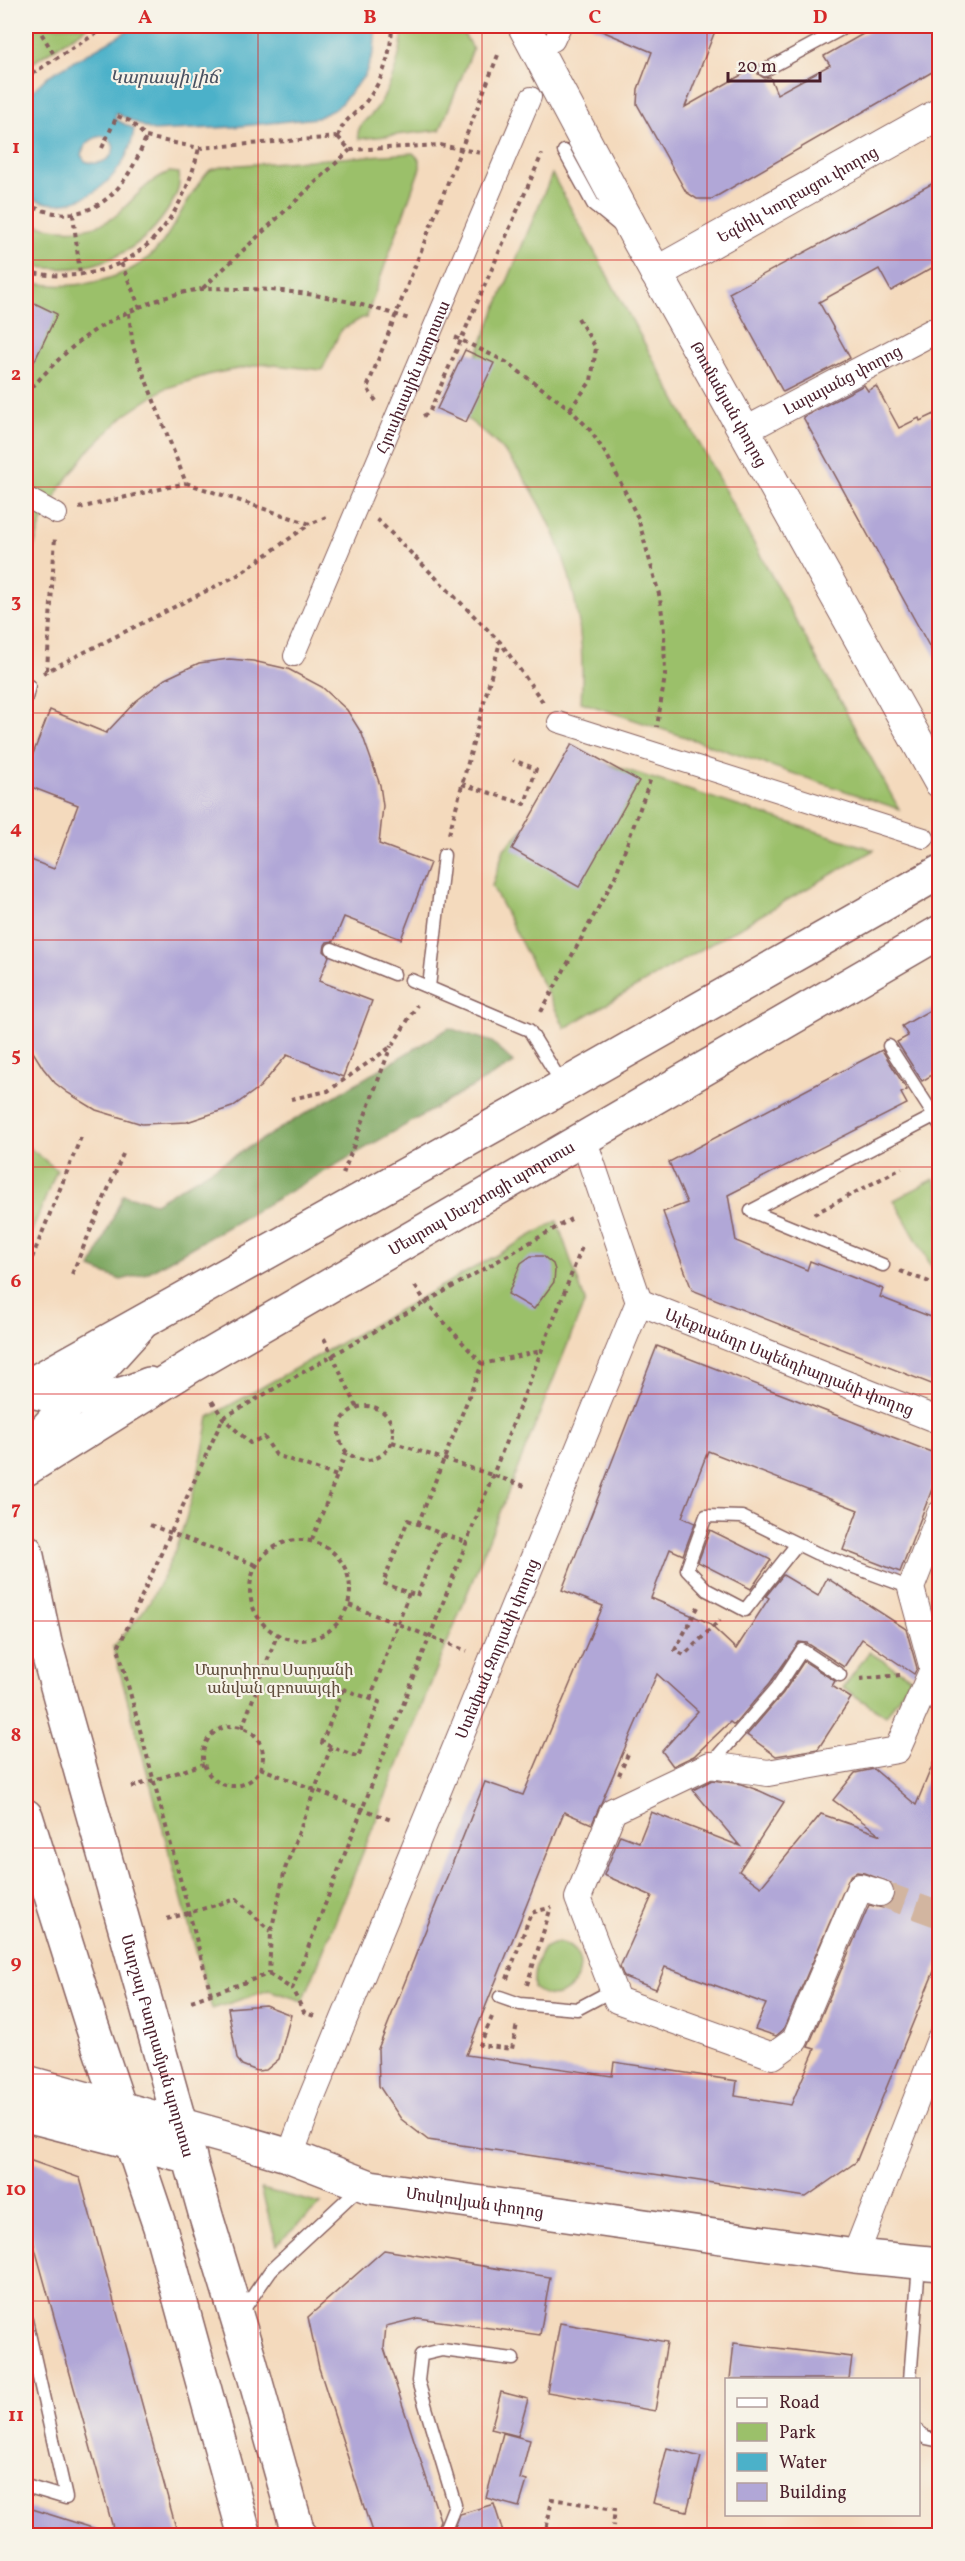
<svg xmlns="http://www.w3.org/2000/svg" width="965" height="2561" font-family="Vollkorn,'Noto Serif Armenian',serif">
<rect width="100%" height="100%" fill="#f7f3e8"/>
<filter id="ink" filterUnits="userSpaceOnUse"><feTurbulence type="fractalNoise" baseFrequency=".0167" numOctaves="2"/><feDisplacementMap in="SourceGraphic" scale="12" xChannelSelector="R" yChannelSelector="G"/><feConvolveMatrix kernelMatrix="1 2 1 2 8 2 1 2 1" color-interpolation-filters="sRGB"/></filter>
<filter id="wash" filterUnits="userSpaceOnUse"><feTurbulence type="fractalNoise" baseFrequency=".008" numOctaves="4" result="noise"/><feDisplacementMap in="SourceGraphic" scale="24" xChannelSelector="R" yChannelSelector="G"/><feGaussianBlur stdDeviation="1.35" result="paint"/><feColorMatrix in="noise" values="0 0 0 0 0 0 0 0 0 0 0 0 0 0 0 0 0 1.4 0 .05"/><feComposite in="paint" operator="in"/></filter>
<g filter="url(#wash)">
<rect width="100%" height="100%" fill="#f4dabd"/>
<g fill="#9bc06a" stroke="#72704a" stroke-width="1.5">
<polygon points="26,26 89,26 26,67"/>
<path d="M403,26H459L473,49L440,130L359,139C354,126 369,119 376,109C392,87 402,53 403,26Z"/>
<path d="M413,153L420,160V168L366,318H362L341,330L322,370L264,364L211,374L164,389L124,416L88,451L61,487L41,524L26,571V280C65,294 131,281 159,247C178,223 189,192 210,170L225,166Z"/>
<path d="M169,172L179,173C181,188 175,199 167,211C136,259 80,278 26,264V221C55,232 94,235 119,213C136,197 146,182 169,172Z"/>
<path d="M552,174L899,809L581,702C588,615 564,527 509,457C493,438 473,423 454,409Z"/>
<polygon points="571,752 874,850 565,1028 492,886 504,849 528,824"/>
<polygon points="26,1145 57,1170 26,1245"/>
<polygon points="934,1179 939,1190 939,1280 894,1200"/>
<path d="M557,1221L585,1301L303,2001L269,1990L212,2009L113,1647C128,1630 144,1613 155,1592C185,1539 199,1477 209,1417Z"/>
<polygon points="869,1652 911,1678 886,1716 843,1688"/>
<path d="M557,1942C604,1951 569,2018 534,1988C533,1974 536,1960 544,1948Z"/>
<polygon points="261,2189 321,2204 277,2244"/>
</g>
<polygon fill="#7ca65e" stroke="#636244" stroke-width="1.5" points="449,1028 492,1042 514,1063 147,1273 121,1280 91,1268 123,1195 155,1203"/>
<path fill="#4bb1c9" stroke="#4a687a" stroke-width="1.5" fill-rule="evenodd" d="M136,26H376L374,51L365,75L337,108L317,118L232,127L153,131L116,113L115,119L134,129C129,178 73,223 26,195V97L48,76ZM102,136C127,144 107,171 85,161L81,155C84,144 92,138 102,136Z"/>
<g id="blocks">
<g fill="#b1a7d7">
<polygon points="590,26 717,26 685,107 759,65 758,74 764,78 770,77 777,94 830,65 824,56 877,26 939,26 939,68 712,199 697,199 686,192 637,104 638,89 652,52"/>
<polygon points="939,180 939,264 891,291 879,269 819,302 850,358 783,392 729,293"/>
<polygon points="26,299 57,314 26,379"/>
<polygon points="465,350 494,363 466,422 437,409"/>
<polygon points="864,385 868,391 876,386 899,428 919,418 920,421 939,412 939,664 803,417"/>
<polygon points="229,659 253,661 288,669 322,687 347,710 362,734 380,785 383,806 379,844 430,863 401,939 344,917 334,941 327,942 325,945 324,951 329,956 319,981 372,1001 343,1077 287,1055 260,1087 232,1107 187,1122 142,1124 96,1110 68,1093 55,1083 43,1068 33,1052 26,1032 26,858 54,869 78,805 26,785 26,772 50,710 106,733 136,701 165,679 199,663"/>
<polygon points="572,744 639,781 579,887 512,849"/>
<polygon points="939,1005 939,1071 922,1081 897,1042 908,1036 902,1026"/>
<polygon points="882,1050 907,1090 901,1093 907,1104 728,1195 736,1241 807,1270 810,1261 883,1289 880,1297 939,1320 939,1387 692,1290 663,1212 687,1203 669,1162"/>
<polygon points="531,1256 543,1256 553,1264 555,1270 554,1282 534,1309 508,1294 521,1263"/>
<polygon points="657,1346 939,1455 939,1471 900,1572 843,1550 858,1510 708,1451 682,1517 695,1523 683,1555 670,1549 651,1598 707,1622 736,1649 769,1598 766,1596 783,1575 818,1596 827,1578 906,1629 917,1668 914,1674 862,1639 844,1667 807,1643 799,1642 770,1683 734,1725 730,1722 694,1756 673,1766 662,1751 698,1711 657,1674 592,1824 564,1812 466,2055 612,2076 614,2062 647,2067 737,2081 735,2096 791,2105 815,2049 808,2047 869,1905 883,1908 891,1903 894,1897 891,1883 864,1873 857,1872 850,1876 783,2030 776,2036 755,2029 766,2004 665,1967 656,1989 624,1977 620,1967 652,1896 604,1875 620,1835 639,1842 651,1812 740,1846 693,1790 712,1780 741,1784 760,1791 784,1802 739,1871 761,1887 821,1814 881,1835 833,1800 855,1773 874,1769 916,1805 939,1749 939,1959 856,2162 806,2197 428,2140 401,2119 379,2086 378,2049 485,1782 523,1795 603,1606 562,1590"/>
<polygon points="710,1530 771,1560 751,1589 698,1562"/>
<polygon points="804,1661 835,1681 832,1686 851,1698 818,1749 776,1756 747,1735 783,1693"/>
<polygon points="265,2005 291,2015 279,2059 266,2070 257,2071 242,2065 237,2059 228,2008"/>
<polygon points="26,2159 80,2178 178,2535 115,2535 31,2234 26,2232"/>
<polygon points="384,2250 550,2277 540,2335 418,2318 386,2326 384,2348 440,2520 435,2535 373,2535 319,2368 308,2317"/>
<polygon points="560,2323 667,2342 655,2411 547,2392"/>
<polygon points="734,2343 852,2357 849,2379 730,2379"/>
<polygon points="501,2392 528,2399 518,2436 491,2429"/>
<polygon points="503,2433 530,2440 520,2479 527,2481 519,2507 486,2498"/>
<polygon points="667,2448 701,2457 687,2511 653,2503"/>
<polygon points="494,2504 504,2535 452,2535 460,2514"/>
<polygon points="26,2507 99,2530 98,2535 26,2535"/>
</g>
</g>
</g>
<g filter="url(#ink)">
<use href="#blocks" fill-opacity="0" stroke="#86605e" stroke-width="1.5"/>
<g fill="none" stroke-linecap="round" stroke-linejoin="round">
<polyline stroke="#d2b5a0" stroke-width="26" stroke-dasharray="26 13" stroke-linecap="butt" points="880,1893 940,1915"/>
<defs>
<g id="service">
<polyline points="765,70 847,26"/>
<polyline points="564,151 593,204 620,226"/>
<polyline points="26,698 29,686"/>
<polyline points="332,949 394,974"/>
<polyline points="411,980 529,1030 563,1085"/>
<polyline points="429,987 444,855"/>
<polyline points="889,1046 940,1125"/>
<polyline points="883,1265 751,1211 934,1116"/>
<polyline points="797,1544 745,1610 707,1590 687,1569 706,1516 742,1517 816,1553 911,1588"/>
<polyline points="710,1765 777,1688 802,1650 840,1675"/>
<polyline points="500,1997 520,2004 577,2009 613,1990"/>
<polyline points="241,2313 271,2270 360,2187"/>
<polyline points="26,2320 66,2498 26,2486"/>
<polyline points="910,2380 919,2264"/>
<polyline points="918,2431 926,2438 940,2441"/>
<polyline points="443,2535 455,2505 418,2381 421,2355 442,2350 513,2359"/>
</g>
<g id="pedestrian">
<polyline points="554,41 561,26"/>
<polyline points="26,497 57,514"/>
<path id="s1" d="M294,656L531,97"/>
<polyline points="558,722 924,838"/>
</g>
<g id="minor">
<path id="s2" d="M744,431L934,331L940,337"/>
<path id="s3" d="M639,1302L940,1421"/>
<polyline points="880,1893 860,1887 795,2040 773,2056 617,2000 578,1898 613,1811 710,1765 768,1773 897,1750 933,1669 911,1588 940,1514"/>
<path id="s4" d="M290,2156L309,2104L639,1302L583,1138"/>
<polyline points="855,2256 940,2039"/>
</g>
<g id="tertiary">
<path id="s5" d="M524,26L639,242L940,782"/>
<path id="s6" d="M656,273L940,114"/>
</g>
<g id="secondary">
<path id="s7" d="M26,2082L239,2141L290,2156L370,2187L855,2256L940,2264"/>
<polyline points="26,2115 190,2157"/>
</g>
<g id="primary">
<path d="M26,1390C75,1401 101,1405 149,1384"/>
<polyline points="26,1451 140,1325"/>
<path id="s8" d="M26,1551L45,1643L61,1701L206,2216L248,2354L299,2536"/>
<polyline points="26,1816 91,2023 160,2227 245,2536"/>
</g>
<g id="trunk">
<polyline points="26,1387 564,1086 940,872"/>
<path id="s9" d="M26,1469L191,1366L940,932"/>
</g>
</defs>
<use href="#service" stroke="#86605e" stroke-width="15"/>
<use href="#pedestrian" stroke="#86605e" stroke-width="22"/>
<use href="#minor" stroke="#86605e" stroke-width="28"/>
<use href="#tertiary" stroke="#86605e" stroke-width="34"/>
<use href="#secondary" stroke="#86605e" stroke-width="36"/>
<use href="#primary" stroke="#86605e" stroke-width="36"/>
<use href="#trunk" stroke="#86605e" stroke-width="36"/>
<g stroke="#86605e" stroke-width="4" stroke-dasharray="4.5 4.5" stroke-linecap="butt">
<polyline points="37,26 56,58"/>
<polyline points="26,80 33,73 108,26"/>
<polyline points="338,137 350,150 440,145 481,153"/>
<path d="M338,137C344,118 352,118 364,104C383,82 391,54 392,26"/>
<polyline points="102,148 117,116 130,121 146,137 199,148 338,137"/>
<path d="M26,204C88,233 126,193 146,137"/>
<polyline points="73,214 80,274"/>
<polyline points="121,263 140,308"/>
<path d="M26,272C121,290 178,238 199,148"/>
<polyline points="203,288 350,150"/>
<polyline points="129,313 133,347 186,483 310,524 326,517"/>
<polyline points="455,337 506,362 570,409 590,430 608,457 638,518 660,598 664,631 665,676 657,727"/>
<path d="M26,394C45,373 65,351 88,335C117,314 168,293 202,289C214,287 227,289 239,289C298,289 353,300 409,319"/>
<polyline points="376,401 367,388 498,55"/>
<polyline points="570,409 591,381 596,348 578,318"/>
<polyline points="423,416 429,413 542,154"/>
<polyline points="79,508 186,483"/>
<polyline points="377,519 500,642 543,702"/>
<polyline points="47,670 55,537"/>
<polyline points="43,673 238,575 310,524"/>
<polyline points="462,784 525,804 536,769 513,760"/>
<polyline points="449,834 500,642"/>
<polyline points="541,1012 615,877 651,778"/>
<polyline points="291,1099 328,1091 392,1046 417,1005"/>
<polyline points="343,1174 391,1046"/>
<polyline points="814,1214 902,1168"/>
<polyline points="32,1258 81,1137"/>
<polyline points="900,1271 940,1286"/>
<polyline points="72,1274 123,1154"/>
<polyline points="415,1286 425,1301 482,1364"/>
<polyline points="324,1338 357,1407"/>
<polyline points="212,1401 223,1418 250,1443 264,1437 276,1455 337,1476"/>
<circle cx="366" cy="1433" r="27"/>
<polyline points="392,1442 525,1486"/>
<polygon points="408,1520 442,1534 417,1596 383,1583"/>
<polyline points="418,1524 482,1364 541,1351"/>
<polyline points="150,1525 256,1565"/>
<polyline points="442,1534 466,1542"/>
<circle cx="300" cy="1590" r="50"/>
<polyline points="312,1540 346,1452"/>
<polyline points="349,1605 467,1651"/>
<polyline points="698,1607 675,1650 684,1655 720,1620"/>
<polyline points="860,1679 900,1675"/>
<polygon points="343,1689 379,1702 358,1757 322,1743"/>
<polyline points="370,1699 409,1593"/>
<circle cx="233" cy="1756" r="30"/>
<polyline points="242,1728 277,1635"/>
<polyline points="260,1768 391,1820"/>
<polyline points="619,1775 628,1754"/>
<polyline points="132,1787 204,1764"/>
<polyline points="167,1919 237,1899 270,1931"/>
<polyline points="269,1974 292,1989"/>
<polyline points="507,1979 531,1913 552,1907"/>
<polyline points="527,1985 551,1907"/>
<polyline points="211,1994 118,1648 223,1418 571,1219"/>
<polyline points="191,2001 269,1974 271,1932 285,1869 331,1747"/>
<polyline points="314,2016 304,2012 292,1989 582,1247"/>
<polyline points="492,2017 480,2045 512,2049 517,2024"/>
<polyline points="545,2536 552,2499 615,2509 613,2526"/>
</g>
<use href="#service" stroke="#fff" stroke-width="12"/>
<use href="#pedestrian" stroke="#fff" stroke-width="20"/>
<use href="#minor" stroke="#fff" stroke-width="26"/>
<use href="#tertiary" stroke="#fff" stroke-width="32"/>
<use href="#secondary" stroke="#fff" stroke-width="33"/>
<use href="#primary" stroke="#fff" stroke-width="33"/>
<use href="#trunk" stroke="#fff" stroke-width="33"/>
</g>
</g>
<path fill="none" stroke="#d62828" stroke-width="1.5" stroke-opacity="0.55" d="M258,26V2536M482,26V2536M707,26V2536M26,260H940M26,487H940M26,713H940M26,940H940M26,1167H940M26,1394H940M26,1621H940M26,1848H940M26,2074H940M26,2301H940"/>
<g text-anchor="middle" stroke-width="4.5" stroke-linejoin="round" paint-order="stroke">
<g font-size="16" fill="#4a1f2b" stroke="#f7f3e8">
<text dy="6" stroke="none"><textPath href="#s6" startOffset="162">Եզնիկ Կողբացու փողոց</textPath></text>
<text dy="6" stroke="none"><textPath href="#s1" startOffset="303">Հյուսիսային պողոտա</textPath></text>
<text dy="6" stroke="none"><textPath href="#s2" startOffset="111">Լալայանց փողոց</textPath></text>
<text dy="6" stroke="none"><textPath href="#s5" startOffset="430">Թումանյան փողոց</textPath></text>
<text dy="6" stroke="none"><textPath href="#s9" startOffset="530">Մեսրոպ Մաշտոցի պողոտա</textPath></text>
<text dy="6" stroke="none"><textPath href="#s3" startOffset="162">Ալեքսանդր Սպենդիարյանի փողոց</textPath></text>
<text dy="6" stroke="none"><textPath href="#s4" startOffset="548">Ստեփան Զորյանի փողոց</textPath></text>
<text dy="6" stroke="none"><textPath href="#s8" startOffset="512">Մարշալ Բաղրամյան պողոտա</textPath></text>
<text dy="6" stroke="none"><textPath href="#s7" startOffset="466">Մոսկովյան փողոց</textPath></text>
</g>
<g font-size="16" fill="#624f3e" stroke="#f7f3e8">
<text x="274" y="1675">Մարտիրոս Սարյանի<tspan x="274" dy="18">անվան զբոսայգի</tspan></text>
</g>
<g font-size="18" font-style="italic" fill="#4a5262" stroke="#f7f3e8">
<text x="164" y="83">Կարապի լիճ</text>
</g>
</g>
<rect width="965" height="2561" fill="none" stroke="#f7f3e8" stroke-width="66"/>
<rect x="725" y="2378" width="195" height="138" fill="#f7f3e8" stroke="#b29e9c" stroke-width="1.5"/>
<rect x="737" y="2398" width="30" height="9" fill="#ffffff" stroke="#b29e9c" stroke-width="1.5"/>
<text x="779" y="2408" font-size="18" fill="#4a1f2b">Road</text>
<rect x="737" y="2423" width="30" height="18" fill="#9bc06a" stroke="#b29e9c" stroke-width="1.5"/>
<text x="779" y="2438" font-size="18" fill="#4a1f2b">Park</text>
<rect x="737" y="2453" width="30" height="18" fill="#4bb1c9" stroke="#b29e9c" stroke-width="1.5"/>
<text x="779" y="2468" font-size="18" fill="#4a1f2b">Water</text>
<rect x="737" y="2483" width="30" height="18" fill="#b1a7d7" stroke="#b29e9c" stroke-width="1.5"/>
<text x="779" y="2498" font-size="18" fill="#4a1f2b">Building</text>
<path d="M728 72v9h92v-9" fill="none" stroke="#4a1f2b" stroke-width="3"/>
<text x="737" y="72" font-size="18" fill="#4a1f2b" stroke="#f7f3e8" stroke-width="4.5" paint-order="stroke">20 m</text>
<rect x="33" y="33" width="899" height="2495" fill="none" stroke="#d62828" stroke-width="2"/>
<g font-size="20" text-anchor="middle" font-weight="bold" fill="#d62828">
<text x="145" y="23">A</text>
<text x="370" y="23">B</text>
<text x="595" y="23">C</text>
<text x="820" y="23">D</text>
<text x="16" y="153">1</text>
<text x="16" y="380">2</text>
<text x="16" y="607">3</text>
<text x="16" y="834">4</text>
<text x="16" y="1061">5</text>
<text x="16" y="1287">6</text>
<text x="16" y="1514">7</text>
<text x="16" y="1741">8</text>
<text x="16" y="1968">9</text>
<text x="16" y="2195">10</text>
<text x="16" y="2421">11</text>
</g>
</svg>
